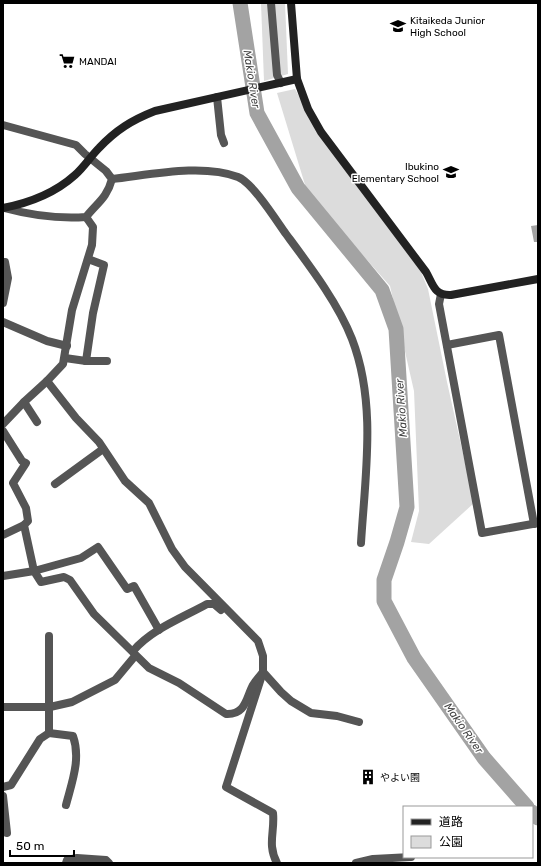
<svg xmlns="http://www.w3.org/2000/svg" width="541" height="866" font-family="Rubik,'Noto Sans JP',sans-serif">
<rect width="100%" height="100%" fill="#fff"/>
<g fill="#dcdcdc">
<polygon points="261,3 285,3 288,74 264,81"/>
<polygon points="295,89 319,133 421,272 428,289 447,382 474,503 429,544 411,542 419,511 414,391 390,286 345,235 306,188 277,93"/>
</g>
<polygon fill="#a3a3a3" points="538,225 538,242 534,242 531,226"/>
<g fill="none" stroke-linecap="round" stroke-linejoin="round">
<g stroke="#a3a3a3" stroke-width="15">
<polyline points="240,3 257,113 298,188 382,290 396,329 407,507 397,542 384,580 384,601 414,658 484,758 527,807"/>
<polyline points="532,812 538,818"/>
</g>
<g stroke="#555" stroke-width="8">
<polyline points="271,3 277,75 281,83"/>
<polyline points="217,97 221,135 224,143"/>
<path d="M3,125L76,145L85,154L106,171L112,179C107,198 97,203 86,217C58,219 30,215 4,208"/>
<path d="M112,179C149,175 202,163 238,177C253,183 276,220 286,234C309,265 338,303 352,339C377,404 365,476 361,543"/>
<polyline points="441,294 439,304 482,533 538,523"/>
<polyline points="3,303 8,278 5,262"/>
<polyline points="3,322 47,341 67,346"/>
<polyline points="447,345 499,335 534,524"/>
<polyline points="65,358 86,361 107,361"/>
<polyline points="86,361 93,313 104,265 88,259"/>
<path d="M47,381L76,418L99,442L125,481L149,503L172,549L185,567L258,641L263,656V672L226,787L273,813C275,832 267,844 277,863"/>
<polyline points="24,402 37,422"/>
<polyline points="3,424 24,402 47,381 63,364 72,310 92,245 93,227 86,217"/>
<polyline points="3,431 22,461 26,463 13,483 26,508 28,521 24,525 34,571 81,558 98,547 127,589 134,586 159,630"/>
<polyline points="55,484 103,449"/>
<polyline points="3,535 24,525"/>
<path d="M3,576L34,571L41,582L64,577L70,580L94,614L149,668L179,683L226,714C246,715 246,698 253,685C256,680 260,676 263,672L281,692L291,701L311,713L337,716L359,722"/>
<path d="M133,651C152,629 182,618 207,604H214L221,610"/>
<polyline points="3,707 50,707 72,702 115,680 135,656"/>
<path d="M49,733L73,736C81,759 72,782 66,805"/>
<polyline points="3,787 11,785 40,739 49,733 49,636"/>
<polyline points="3,796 7,833"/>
<polyline points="66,863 67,860 77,858 106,860 109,863"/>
<polyline points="356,863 373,859 411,857"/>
</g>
<g stroke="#222" stroke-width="8">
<path d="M291,3L297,79L308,109L321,132L426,272C433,284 434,296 451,295L538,279"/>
<path d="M3,208C29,203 55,193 75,175C84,167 91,156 99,148C116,130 132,120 155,111L297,79"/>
</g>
</g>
<defs>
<symbol id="school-bare" viewBox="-9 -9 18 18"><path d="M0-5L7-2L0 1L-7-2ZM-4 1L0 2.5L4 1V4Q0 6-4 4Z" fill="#000" stroke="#fff" stroke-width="2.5" paint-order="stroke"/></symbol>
<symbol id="supermarket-bare" viewBox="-9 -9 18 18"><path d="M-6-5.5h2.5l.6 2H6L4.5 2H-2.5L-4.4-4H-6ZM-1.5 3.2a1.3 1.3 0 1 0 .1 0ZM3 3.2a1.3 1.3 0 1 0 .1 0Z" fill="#000" stroke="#fff" stroke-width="2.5" paint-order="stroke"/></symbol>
<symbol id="building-bare" viewBox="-9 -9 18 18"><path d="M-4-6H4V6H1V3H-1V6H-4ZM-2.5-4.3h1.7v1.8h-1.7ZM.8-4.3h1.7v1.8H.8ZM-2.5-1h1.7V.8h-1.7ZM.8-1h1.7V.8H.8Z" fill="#000" stroke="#fff" stroke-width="2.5" paint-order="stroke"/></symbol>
</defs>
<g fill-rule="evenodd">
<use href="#school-bare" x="387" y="15" width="22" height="22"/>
<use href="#supermarket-bare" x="56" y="50" width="22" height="22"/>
<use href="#school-bare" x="440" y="161" width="22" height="22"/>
<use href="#building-bare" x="357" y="766" width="22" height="22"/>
</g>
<g text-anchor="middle" stroke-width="3" stroke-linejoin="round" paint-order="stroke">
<g font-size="10" fill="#000" stroke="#fff" text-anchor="start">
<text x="410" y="24">Kitaikeda Junior<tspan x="410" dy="12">High School</tspan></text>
<text x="79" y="65">MANDAI</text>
<text x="439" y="170" text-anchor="end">Ibukino<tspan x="439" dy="12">Elementary School</tspan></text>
<text x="380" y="781">やよい園</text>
</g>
<g font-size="11" font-style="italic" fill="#444" stroke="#fff">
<text transform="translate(252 79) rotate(81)" y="4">Makio River</text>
<text transform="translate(401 408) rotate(-94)" y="4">Makio River</text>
<text transform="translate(464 728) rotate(55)" y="4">Makio River</text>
</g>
</g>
<rect width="541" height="866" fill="none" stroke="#000000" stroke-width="8"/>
<rect x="403" y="806" width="130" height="52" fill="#ffffff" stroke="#999999"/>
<rect x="411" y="819" width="20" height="6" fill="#222222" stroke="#999999"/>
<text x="439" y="826" font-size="12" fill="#000000">道路</text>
<rect x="411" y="836" width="20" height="12" fill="#dcdcdc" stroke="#999999"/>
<text x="439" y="846" font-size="12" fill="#000000">公園</text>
<path d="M10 850v6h64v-6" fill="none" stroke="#000000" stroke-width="2"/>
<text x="16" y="850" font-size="12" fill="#000000" stroke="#ffffff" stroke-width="3" paint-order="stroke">50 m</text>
</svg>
